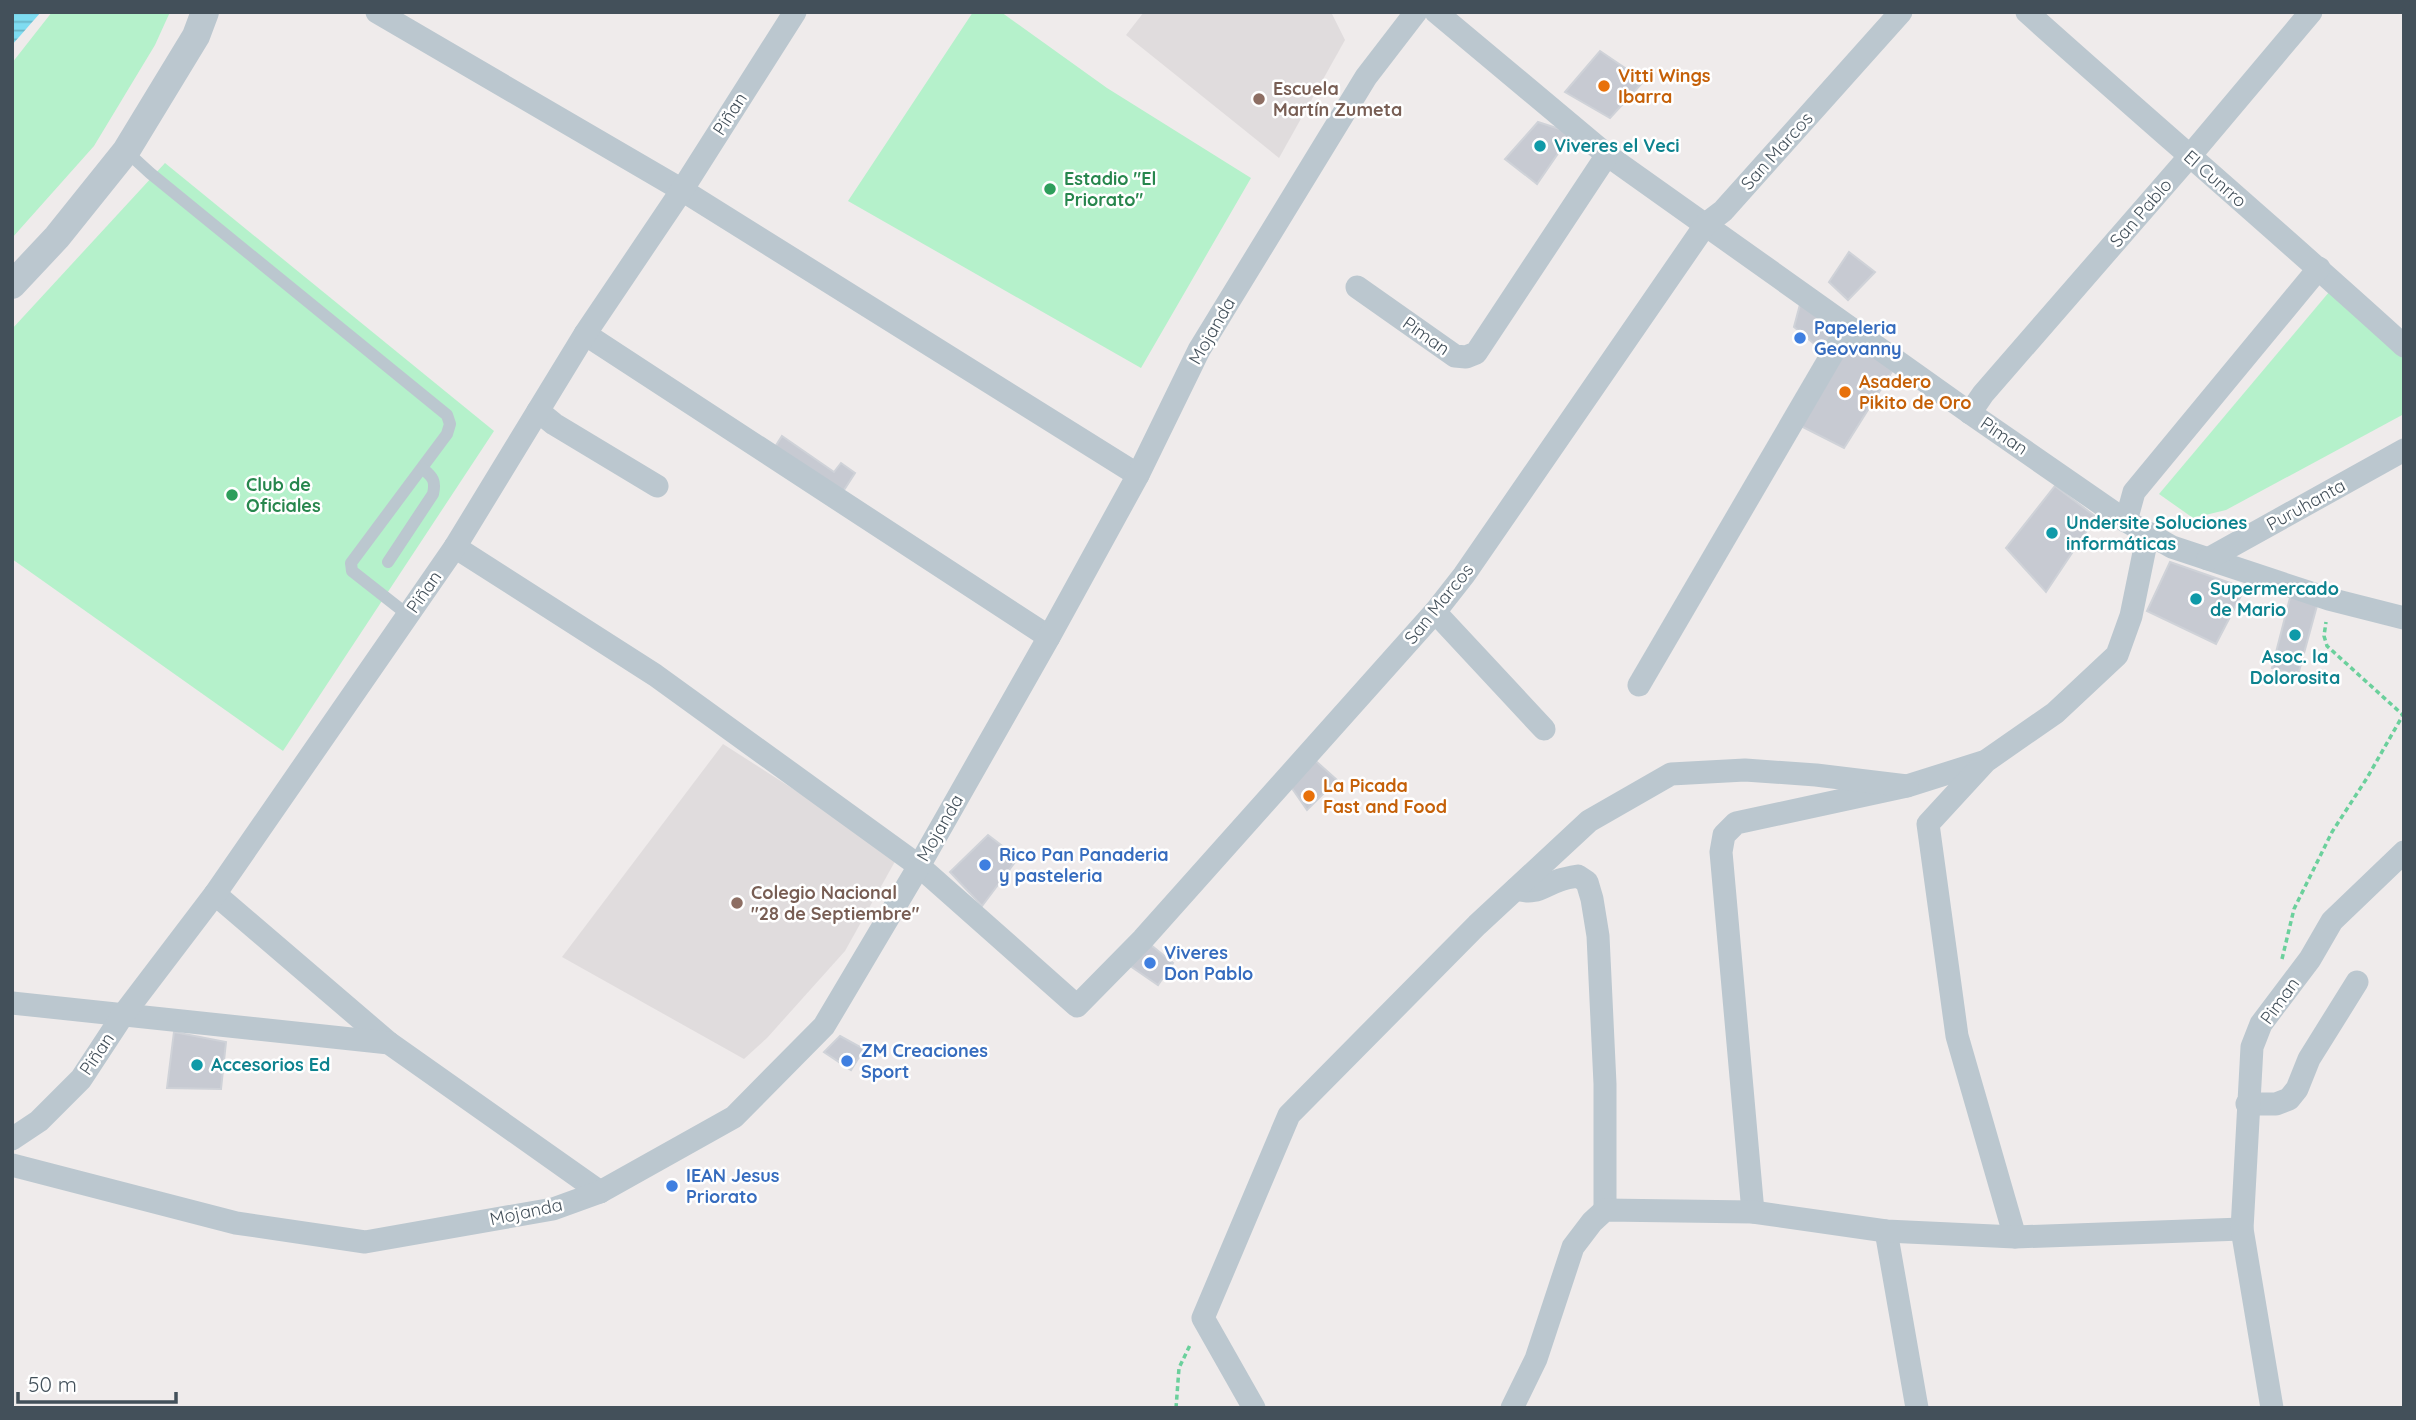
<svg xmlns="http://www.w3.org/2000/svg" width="2416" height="1420" font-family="Quicksand,sans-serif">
<defs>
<pattern id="water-rules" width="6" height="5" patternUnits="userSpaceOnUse" patternTransform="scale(1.75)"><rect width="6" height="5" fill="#7fdcf1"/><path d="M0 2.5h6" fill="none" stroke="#6ab5c6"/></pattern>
</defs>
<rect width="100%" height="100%" fill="#efebeb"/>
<g fill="#e0dcdd">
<polygon points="1144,12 1331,12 1345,40 1279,158 1126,35"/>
<polygon points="723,744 898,856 845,951 767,1038 744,1059 562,957"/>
</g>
<g fill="#b5f1cb">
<polygon points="52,12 170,12 155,45 94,146 12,238 12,63"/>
<polygon points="973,12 1001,12 1107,88 1251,178 1141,368 848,201"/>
<polygon points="165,163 494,431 283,751 12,559 12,329"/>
<polygon points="2335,285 2404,351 2404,414 2226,510 2193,518 2159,494"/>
</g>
<polygon fill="url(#water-rules)" points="12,12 41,12 12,45"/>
<g fill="#c7cad2" stroke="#cfd2d8" stroke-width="2">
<polygon points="1600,51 1644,81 1610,118 1565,92"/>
<polygon points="1538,122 1572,133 1537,184 1505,159"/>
<polygon points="1849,252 1875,272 1848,300 1829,282"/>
<polygon points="1802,297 1843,326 1824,352 1794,327"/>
<polygon points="1849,328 1898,362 1844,448 1793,422"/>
<polygon points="782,436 834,472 841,463 855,473 842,493 775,447"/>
<polygon points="2055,486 2096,517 2046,592 2006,548"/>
<polygon points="2170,562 2245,588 2216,644 2147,611"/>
<polygon points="2292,590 2318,602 2298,675 2272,668"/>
<polygon points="1309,755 1337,780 1307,810 1287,781"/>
<polygon points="988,835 1018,858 982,906 950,872"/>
<polygon points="1146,941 1173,963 1158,985 1126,963"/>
<polygon points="174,1032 226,1042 221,1089 167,1088"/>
<polygon points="840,1036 864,1049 851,1070 824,1052"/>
</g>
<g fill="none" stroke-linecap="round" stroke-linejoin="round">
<g stroke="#6bd09c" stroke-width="3.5" stroke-dasharray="5 3.5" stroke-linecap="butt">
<polyline points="2282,959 2294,909 2332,832 2367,778 2403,715 2327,646 2324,636 2326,622"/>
<polyline points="1176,1408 1179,1368 1191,1343"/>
</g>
<g stroke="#bbc7cf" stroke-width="12">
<polyline points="126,151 150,173 447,415 450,424 447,434 351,563 352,571 408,615"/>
<path d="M388,562L433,494C436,481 433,477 423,469"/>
</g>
<g stroke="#bbc7cf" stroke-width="23">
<polyline points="377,12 682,190 1138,475"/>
<polyline points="1436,12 1607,155 1970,413 2126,521 2172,547 2329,599 2404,618"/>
<path d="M2027,12C2152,124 2280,233 2404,346"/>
<polyline points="1357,287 1455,356 1466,357 1476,353 1607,155"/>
<polyline points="585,334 1049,637"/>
<polyline points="538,411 554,424 657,486"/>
<polyline points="1970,413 1983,394 2189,157 2311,12"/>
<polyline points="2126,521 2134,492 2319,268"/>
<polyline points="455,547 655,675 919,866 1077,1006 1143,939 1435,612 1464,575 1706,224 1723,211 1901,12"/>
<polyline points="2208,559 2404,450"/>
<polyline points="1435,612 1544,729"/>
<polyline points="1639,685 1848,327"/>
<path d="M1516,889C1537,895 1542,886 1560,880C1566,878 1572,877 1578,876L1587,882L1592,899L1598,936L1605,1084V1210"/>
<polyline points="215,894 389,1043"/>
<polyline points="12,1003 389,1043 600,1192"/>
<polyline points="2247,1104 2276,1104 2289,1099 2297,1089 2309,1059 2357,982"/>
<polyline points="12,1139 39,1121 81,1079 123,1015 215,894 455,547 585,334 682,190 795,12"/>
<polyline points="12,1165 236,1223 365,1242 553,1209 600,1192 734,1117 824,1026 919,866 1049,637 1138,475 1199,350 1366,77 1416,12"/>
<polyline points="1753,1212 1721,852 1724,835 1736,823 1907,786 1983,762"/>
<polyline points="1886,1231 1917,1408"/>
<polyline points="2015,1237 1957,1036 1928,824 1986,761 2055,713 2117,655 2131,616 2148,533"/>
<polyline points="1254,1408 1203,1318 1289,1115 1477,925 1589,821 1671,774 1745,770 1816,775 1907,786"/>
<polyline points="1512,1408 1536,1359 1573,1247 1592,1222 1605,1210 1753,1212 1886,1231 2015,1237 2242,1229"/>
<polyline points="2272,1408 2242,1229 2252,1047 2261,1024 2310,959 2332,921 2404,852"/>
</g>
<polyline stroke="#bbc7cf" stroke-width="28" points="12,285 57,237 126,151 196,36 205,12"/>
</g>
<g fill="#e8710a" stroke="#fff" stroke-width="2.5">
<circle cx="1604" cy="86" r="7"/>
<circle cx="1845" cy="392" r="7"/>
<circle cx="1309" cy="796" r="7"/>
</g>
<g fill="#8d6e63" stroke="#fff" stroke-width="2.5">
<circle cx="1259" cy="99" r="7"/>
<circle cx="737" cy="903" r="7"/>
</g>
<g fill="#0f9aa8" stroke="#fff" stroke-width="2.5">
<circle cx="1540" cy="146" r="7"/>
<circle cx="2052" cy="533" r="7"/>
<circle cx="2196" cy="599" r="7"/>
<circle cx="2295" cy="635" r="7"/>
<circle cx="197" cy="1065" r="7"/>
</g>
<g fill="#2e9e5b" stroke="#fff" stroke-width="2.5">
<circle cx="1050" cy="189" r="7"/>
<circle cx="232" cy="495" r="7"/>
</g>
<g fill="#3f7fe0" stroke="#fff" stroke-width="2.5">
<circle cx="1800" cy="338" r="7"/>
<circle cx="985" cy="865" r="7"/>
<circle cx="1150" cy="963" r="7"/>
<circle cx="847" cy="1061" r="7"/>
<circle cx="672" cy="1186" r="7"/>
</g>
<g text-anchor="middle" stroke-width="5" stroke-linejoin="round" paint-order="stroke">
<g font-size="18" font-weight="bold" fill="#c56008" stroke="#fff" text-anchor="start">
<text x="1618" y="82">Vitti Wings<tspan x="1618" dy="21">Ibarra</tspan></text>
<text x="1859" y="388">Asadero<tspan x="1859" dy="21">Pikito de Oro</tspan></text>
<text x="1323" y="792">La Picada<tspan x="1323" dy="21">Fast and Food</tspan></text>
</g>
<g font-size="18" font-weight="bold" fill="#785e54" stroke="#fff" text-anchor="start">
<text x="1273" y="95">Escuela<tspan x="1273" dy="21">Martín Zumeta</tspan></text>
<text x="751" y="899">Colegio Nacional<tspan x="751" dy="21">"28 de Septiembre"</tspan></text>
</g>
<g font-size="18" fill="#43505a" stroke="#fff">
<text transform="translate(730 114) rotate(-57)" y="6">Piñan</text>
<text transform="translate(1777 151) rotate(-48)" y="6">San Marcos</text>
<text transform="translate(2215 179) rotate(41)" y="6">El Cunrro</text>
<text transform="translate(2141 213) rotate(-49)" y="6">San Pablo</text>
<text transform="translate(1212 331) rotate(-60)" y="6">Mojanda</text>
<text transform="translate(1426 336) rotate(35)" y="6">Piman</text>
<text transform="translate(2004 436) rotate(34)" y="6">Piman</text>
<text transform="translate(2306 505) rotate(-29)" y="6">Puruhanta</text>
<text transform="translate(424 592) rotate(-55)" y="6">Piñan</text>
<text transform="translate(1439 604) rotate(-51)" y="6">San Marcos</text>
<text transform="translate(940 828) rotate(-60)" y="6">Mojanda</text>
<text transform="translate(2280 1001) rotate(-54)" y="6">Piman</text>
<text transform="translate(97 1054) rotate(-56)" y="6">Piñan</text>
<text transform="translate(526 1212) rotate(-12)" y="6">Mojanda</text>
</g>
<g font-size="18" font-weight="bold" fill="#0d838f" stroke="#fff" text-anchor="start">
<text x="1554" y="152">Viveres el Veci</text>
<text x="2066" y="529">Undersite Soluciones<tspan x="2066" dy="21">informáticas</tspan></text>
<text x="2210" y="595">Supermercado<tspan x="2210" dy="21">de Mario</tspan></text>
<text x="2295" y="663" text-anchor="middle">Asoc. la<tspan x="2295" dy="21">Dolorosita</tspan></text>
<text x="211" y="1071">Accesorios Ed</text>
</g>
<g font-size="18" font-weight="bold" fill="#27864d" stroke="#fff" text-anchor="start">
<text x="1064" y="185">Estadio "El<tspan x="1064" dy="21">Priorato"</tspan></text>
<text x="246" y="491">Club de<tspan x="246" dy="21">Oficiales</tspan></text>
</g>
<g font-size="18" font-weight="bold" fill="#366cbe" stroke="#fff" text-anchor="start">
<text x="1814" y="334">Papeleria<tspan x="1814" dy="21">Geovanny</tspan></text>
<text x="999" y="861">Rico Pan Panaderia<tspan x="999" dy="21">y pasteleria</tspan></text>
<text x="1164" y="959">Viveres<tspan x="1164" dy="21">Don Pablo</tspan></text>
<text x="861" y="1057">ZM Creaciones<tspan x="861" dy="21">Sport</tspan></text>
<text x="686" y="1182">IEAN Jesus<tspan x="686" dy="21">Priorato</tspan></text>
</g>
</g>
<rect width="2416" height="1420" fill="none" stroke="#43505a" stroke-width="28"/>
<path d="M18 1392v10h158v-10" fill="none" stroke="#43505a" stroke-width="3.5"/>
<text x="28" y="1392" font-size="21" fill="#43505a" stroke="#ffffff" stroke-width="5" paint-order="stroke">50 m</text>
</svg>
